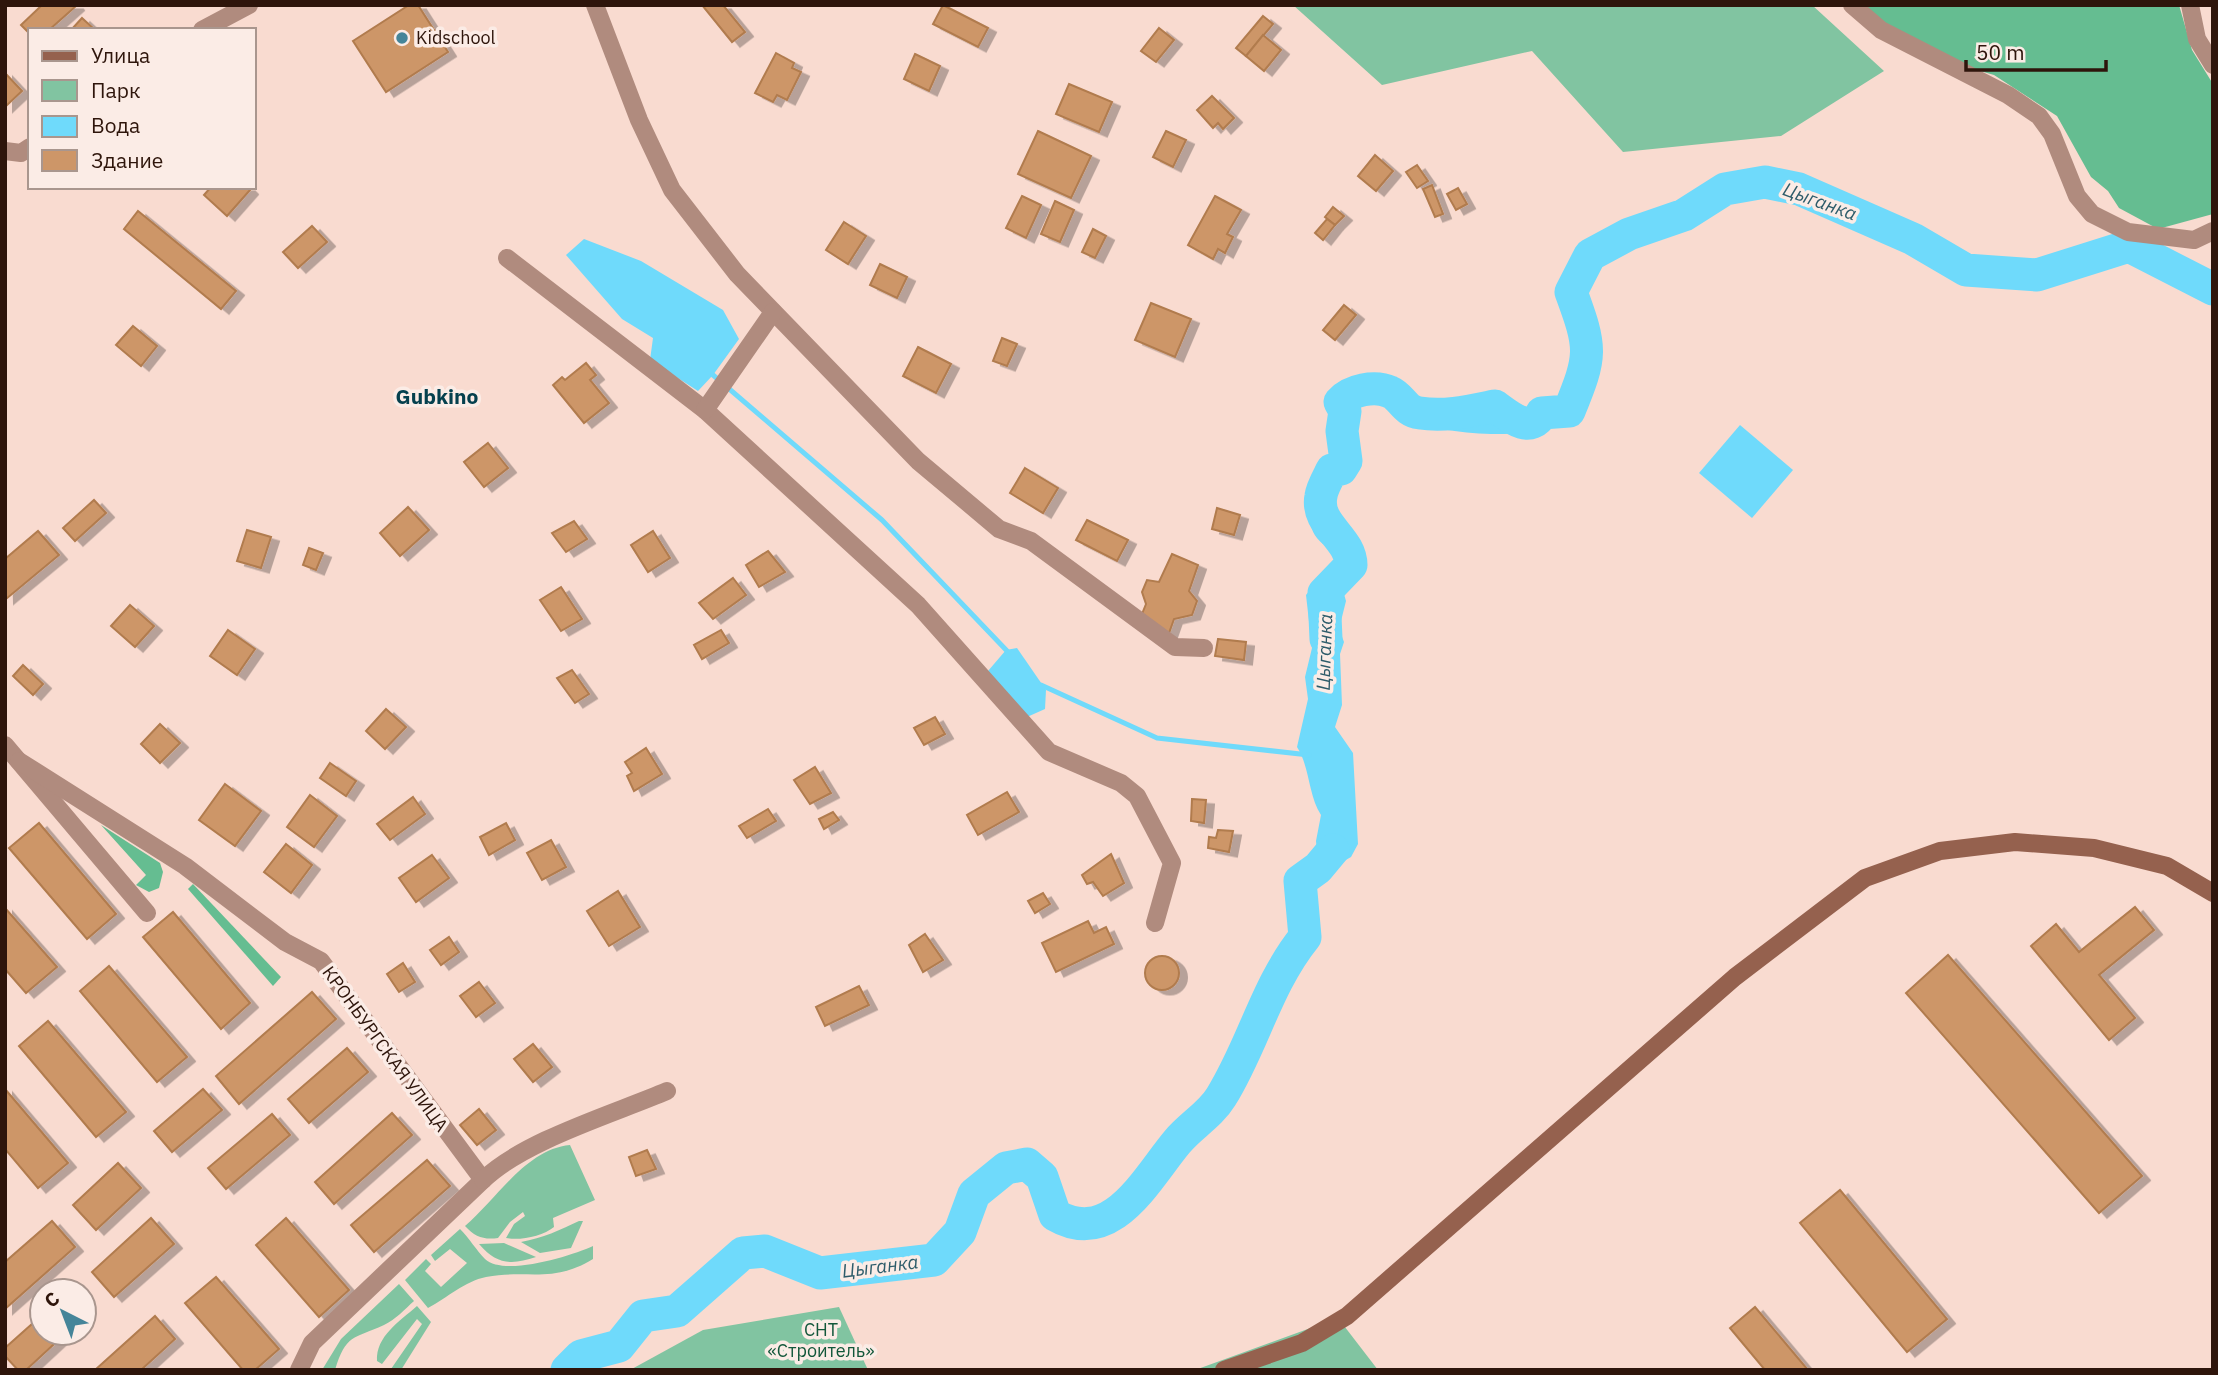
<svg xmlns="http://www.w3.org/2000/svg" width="2218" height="1375" font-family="'IBM Plex Sans',sans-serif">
<defs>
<filter id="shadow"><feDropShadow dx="8" dy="4.5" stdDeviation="0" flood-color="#0004"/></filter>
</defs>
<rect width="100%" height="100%" fill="#f9dbd0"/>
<g fill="#81c4a1">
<polygon points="1293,5 1812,5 1884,71 1781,136 1623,152 1532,51 1382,85"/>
<path d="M570,1145L595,1200L553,1218L554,1227C543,1236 520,1241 506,1238L514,1224L525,1216L523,1212L510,1222L498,1238C484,1240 475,1237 465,1226C497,1199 526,1149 570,1145Z"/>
<path d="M579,1221H583L571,1248L540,1253L521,1242C543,1238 560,1230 579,1221Z"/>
<path d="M460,1229C469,1238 477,1251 485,1259C504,1277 571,1256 593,1246V1259C552,1284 529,1269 486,1277C465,1281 447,1298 428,1308L405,1280L426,1259L431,1264L425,1271L441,1287L467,1263L450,1249L435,1261L431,1255Z"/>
<path d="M504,1243L536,1257C512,1265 497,1265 479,1244Z"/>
<path d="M399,1284L414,1301C405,1309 395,1320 384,1325C353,1339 346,1334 335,1370H322L341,1339Z"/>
<path d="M417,1306L431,1322L401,1370L391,1369L422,1324L417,1319L382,1364L377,1361C376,1336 399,1322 417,1306Z"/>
<polygon points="839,1307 868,1370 630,1370 703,1330"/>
<polygon points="1338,1318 1378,1370 1195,1370"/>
</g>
<g fill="#65bd91">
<polygon points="1866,5 2179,5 2192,50 2213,84 2213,214 2158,229 2119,208 2108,191 2091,177 2057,116 1994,75 1932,57 1873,15"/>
<polygon points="101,825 160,863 163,872 159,888 149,892 136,885 146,875"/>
<polygon points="193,884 281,977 273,986 188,889"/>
</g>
<g fill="#6fdafb">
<polygon points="584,239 641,261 723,310 739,339 713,375 698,391 650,360 653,338 622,319 566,255"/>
<path d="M1486,402C1505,403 1533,409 1543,427C1518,440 1438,433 1413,421L1421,411Z"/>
<polygon points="1740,425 1793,470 1752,518 1699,473"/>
<path d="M1314,495L1336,501L1341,533L1331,544H1323C1306,530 1310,515 1314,495Z"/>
<path d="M1310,590L1344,594L1346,601L1339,629L1344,642L1340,654L1342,705L1335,727L1353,753L1358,844L1351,857L1307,882L1300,881V874L1318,864L1316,841L1321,815C1308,795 1310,767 1297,747L1308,699L1305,677L1312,648L1306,595Z"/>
<polygon points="1017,648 1046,690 1045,709 1027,717 988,671 1006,650"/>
</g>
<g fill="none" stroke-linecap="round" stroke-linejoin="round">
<g stroke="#6fdafb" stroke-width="5">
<polyline points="713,375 882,520 1009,653"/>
<polyline points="1041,685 1157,738 1309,755"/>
</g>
<g stroke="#6fdafb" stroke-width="33">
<path d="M1326,639L1324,593L1351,565C1351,538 1315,525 1321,496C1322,488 1328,478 1332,470L1341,469L1346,461L1342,431L1345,411L1340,402C1350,390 1375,385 1390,392C1402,397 1404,411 1420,413C1445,417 1470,411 1495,406C1509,416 1530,435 1542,413L1569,411C1592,355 1592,349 1571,292L1590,255L1629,234L1684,215L1725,189L1765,182L1799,189L1913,239L1966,270L2037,275L2129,246L2213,289"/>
<path d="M567,1370L581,1356L619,1346L643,1316L677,1311L743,1253L765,1251L820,1273L934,1260L960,1232L974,1194L1006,1168L1027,1164L1042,1177L1055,1215C1112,1248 1146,1179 1177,1142C1190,1126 1210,1115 1221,1097C1253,1046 1266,985 1305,937L1300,881L1318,868L1333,850"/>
</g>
</g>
<g fill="#cd9668" stroke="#b17b4e" stroke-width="2" filter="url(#shadow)">
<polygon points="42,5 75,5 76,6 49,30 30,30 30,34 21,25"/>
<polygon points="409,5 418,5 448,52 386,92 353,41"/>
<polygon points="702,5 723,5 745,32 732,42"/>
<polygon points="943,5 988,28 978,47 933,24"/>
<polygon points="1263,16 1273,24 1246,56 1236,48"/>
<polygon points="82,18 95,30 71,30"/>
<polygon points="1159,28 1174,40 1156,62 1141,51"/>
<polygon points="1263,35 1281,50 1264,71 1246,56"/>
<polygon points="776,53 794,63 792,68 801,72 787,100 777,95 773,102 755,93"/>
<polygon points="915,54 940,66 929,91 904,79"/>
<polygon points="5,73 22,91 5,107"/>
<polygon points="1069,84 1112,102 1099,132 1056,114"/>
<polygon points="1212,96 1234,118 1223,129 1218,123 1213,128 1197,110"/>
<polygon points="1038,131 1091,156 1071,198 1018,174"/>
<polygon points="1166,131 1186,140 1173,167 1153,157"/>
<polygon points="1375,155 1393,171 1376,191 1358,176"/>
<polygon points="1417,165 1428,181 1417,188 1406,172"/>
<polygon points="1432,185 1443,214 1435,217 1423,189"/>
<polygon points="211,187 247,187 250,190 227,216 204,195"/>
<polygon points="1458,188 1467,204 1456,210 1447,194"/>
<polygon points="1022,196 1041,205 1026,238 1006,228"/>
<polygon points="1215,196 1241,210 1227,234 1233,237 1225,253 1218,249 1213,259 1188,245"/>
<polygon points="1055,201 1074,210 1060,242 1041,234"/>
<polygon points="1333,207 1344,216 1335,225 1325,217"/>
<polygon points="138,211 236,291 221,309 124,229"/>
<polygon points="1327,219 1335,225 1323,240 1315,233"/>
<polygon points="844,222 866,236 848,264 826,250"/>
<polygon points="312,226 327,242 298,268 283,252"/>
<polygon points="1093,229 1106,236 1095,258 1082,252"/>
<polygon points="880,264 907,277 897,298 870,285"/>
<polygon points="1151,303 1191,319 1175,357 1135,340"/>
<polygon points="1344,305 1356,315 1335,340 1323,330"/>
<polygon points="133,326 157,346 141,366 116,345"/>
<polygon points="1002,338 1017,344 1007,366 993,361"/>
<polygon points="918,347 951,364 936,393 903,376"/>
<polygon points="586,363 596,375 590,380 609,403 584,423 553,385 562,377 565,380"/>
<polygon points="488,443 508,468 484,487 464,462"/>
<polygon points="1025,468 1058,488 1043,513 1010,493"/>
<polygon points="94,500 106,513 75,541 63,528"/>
<polygon points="408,507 429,530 400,556 380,533"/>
<polygon points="1217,508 1240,515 1234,535 1212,529"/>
<polygon points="1087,520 1128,540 1117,561 1076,540"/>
<polygon points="574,521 587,539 566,552 552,533"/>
<polygon points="247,530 271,537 261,568 237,561"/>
<polygon points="38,531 59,555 6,599 5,559"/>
<polygon points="653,531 670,558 648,572 631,545"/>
<polygon points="309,548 323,553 316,570 303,565"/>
<polygon points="768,551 785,572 759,587 746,565"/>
<polygon points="1172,554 1198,565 1189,591 1197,601 1192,615 1174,619 1169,633 1140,619 1146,604 1142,592 1147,580 1159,582"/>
<polygon points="733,578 746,595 713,619 699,603"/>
<polygon points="561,587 582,619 561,631 540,600"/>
<polygon points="130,605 154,626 135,647 111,626"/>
<polygon points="228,630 255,649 237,675 210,656"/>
<polygon points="721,630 729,643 702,659 694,645"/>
<polygon points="1218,639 1246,642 1244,660 1215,656"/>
<polygon points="23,665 43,684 33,695 13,676"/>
<polygon points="572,670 589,694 575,703 557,678"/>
<polygon points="386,709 406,727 385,749 366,731"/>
<polygon points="935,717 945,734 924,745 914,728"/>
<polygon points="160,724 180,743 160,763 141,744"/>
<polygon points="646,748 662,774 634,791 627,776 632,773 625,762"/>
<polygon points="330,763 356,781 346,796 320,778"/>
<polygon points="815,767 831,793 810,804 794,780"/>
<polygon points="225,784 261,811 235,846 199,820"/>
<polygon points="1007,792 1019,812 978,835 967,815"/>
<polygon points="310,795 337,816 314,847 287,827"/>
<polygon points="413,797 425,814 390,840 377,824"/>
<polygon points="1192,799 1206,800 1204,823 1191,821"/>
<polygon points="768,809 776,821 747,838 739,826"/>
<polygon points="833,812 839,820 824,829 819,819"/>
<polygon points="39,823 116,914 87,939 9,848"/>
<polygon points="506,823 515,840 489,855 480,837"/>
<polygon points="1218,830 1233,831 1229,852 1208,848 1209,837 1216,838"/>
<polygon points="551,840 566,867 542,880 527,853"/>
<polygon points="286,844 312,865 291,893 264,872"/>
<polygon points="1111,854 1124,883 1103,896 1093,882 1087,884 1082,875"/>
<polygon points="432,855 449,878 416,902 399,878"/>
<polygon points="618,891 640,927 609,946 587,911"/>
<polygon points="1043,893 1050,904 1035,913 1028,901"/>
<polygon points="2135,907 2154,930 2099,975 2135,1018 2109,1040 2031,946 2056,924 2079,952"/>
<polygon points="5,908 57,967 26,993 5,969"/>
<polygon points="173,912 250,1003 221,1029 143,937"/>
<polygon points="1088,921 1094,933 1106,927 1114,944 1056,972 1042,943"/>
<polygon points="925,934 943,960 923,972 909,945"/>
<polygon points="449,937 459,952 441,965 430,950"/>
<polygon points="1948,955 2142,1176 2099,1213 1906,993"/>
<circle cx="1162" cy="973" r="17"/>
<polygon points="403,963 415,982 399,992 387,974"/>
<polygon points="109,966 187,1057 157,1082 80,991"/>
<polygon points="479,982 495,1003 476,1017 460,996"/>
<polygon points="859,986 869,1005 825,1026 816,1007"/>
<polygon points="312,992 336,1019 239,1104 216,1076"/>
<polygon points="48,1021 126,1112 96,1137 19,1046"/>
<polygon points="533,1044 552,1067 533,1082 514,1059"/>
<polygon points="347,1048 368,1072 309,1123 288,1099"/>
<polygon points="5,1089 68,1163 38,1188 5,1149"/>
<polygon points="203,1089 222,1110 172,1152 154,1131"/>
<polygon points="479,1109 496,1130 477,1145 460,1125"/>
<polygon points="392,1113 412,1135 334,1204 315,1182"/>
<polygon points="272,1114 290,1135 226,1189 208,1168"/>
<polygon points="647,1150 656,1169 636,1176 629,1157"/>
<polygon points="427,1160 450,1186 374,1252 351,1225"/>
<polygon points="118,1163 141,1188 96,1230 73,1205"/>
<polygon points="1840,1190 1947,1319 1907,1352 1800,1223"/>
<polygon points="151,1218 174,1244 114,1297 92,1272"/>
<polygon points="286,1218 349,1290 319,1317 256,1245"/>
<polygon points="52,1221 75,1247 5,1309 5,1262"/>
<polygon points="216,1277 279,1349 255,1370 243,1370 185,1303"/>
<polygon points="1755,1307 1808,1370 1765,1370 1730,1328"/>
<polygon points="42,1315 42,1333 66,1333 26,1370 18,1370 5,1356 5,1348"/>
<polygon points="155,1316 175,1339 141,1370 95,1370"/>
</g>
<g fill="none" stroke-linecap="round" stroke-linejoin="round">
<g stroke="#b08b7e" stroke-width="18">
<polyline points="595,5 639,120 672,190 737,274 918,461 999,529 1031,541 1175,647 1204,648"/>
<polyline points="1852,5 1881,30 2008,95 2039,116 2052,134 2077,196 2092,214 2128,232 2194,240 2213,231"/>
<polyline points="2190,5 2197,39 2213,65"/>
<polyline points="202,30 249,5"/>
<polyline points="5,151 21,153 30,147"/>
<polyline points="507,258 705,410 918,605 1049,752 1121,783 1137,796 1172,863 1155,923"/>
<polyline points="705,410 773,312"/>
<polyline points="5,745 147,913"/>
<polyline points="19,761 185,866 285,942 321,961 483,1180 312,1343 299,1370"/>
<path d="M483,1180C523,1141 613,1114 667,1091"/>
</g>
<polyline stroke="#95614e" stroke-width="18" points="1224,1370 1302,1343 1347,1316 1735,977 1865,878 1940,851 2015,842 2094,848 2167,866 2213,893"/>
</g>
<circle fill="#458599" stroke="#fbece6" stroke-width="2.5" cx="402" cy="38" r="7"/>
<g text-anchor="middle" stroke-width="7" stroke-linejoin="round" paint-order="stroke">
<g font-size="18" fill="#2e150b" stroke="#fbece6" text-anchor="start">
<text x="416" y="44">Kidschool</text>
</g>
<g font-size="18" fill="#2e150b" stroke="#fbece6">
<text transform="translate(385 1049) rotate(54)" y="6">КРОНБУРГСКАЯ УЛИЦА</text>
</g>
<g font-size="18" fill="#12573a" stroke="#fbece6">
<text x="821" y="1336">СНТ<tspan x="821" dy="21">«Строитель»</tspan></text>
</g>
<g font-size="19" font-style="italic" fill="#2e5c6a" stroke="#fbece6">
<text transform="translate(1820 201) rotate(20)" y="7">Цыганка</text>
<text transform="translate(1324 652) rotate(-88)" y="7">Цыганка</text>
<text transform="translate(880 1266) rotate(-7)" y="7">Цыганка</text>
</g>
<g font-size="21" font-weight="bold" fill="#05404e" stroke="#fbece6">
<text x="437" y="404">Gubkino</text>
</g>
</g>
<rect width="2218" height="1375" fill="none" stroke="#2e150b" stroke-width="14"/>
<rect x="28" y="28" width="228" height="161" fill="#fbece6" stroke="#a9968e" stroke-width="2"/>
<rect x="42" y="51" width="35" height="10" fill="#95614e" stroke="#a9968e" stroke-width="2"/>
<text x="91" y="63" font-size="21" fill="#2e150b">Улица</text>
<rect x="42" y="80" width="35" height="21" fill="#81c4a1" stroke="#a9968e" stroke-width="2"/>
<text x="91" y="98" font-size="21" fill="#2e150b">Парк</text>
<rect x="42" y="116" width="35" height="21" fill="#6fdafb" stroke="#a9968e" stroke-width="2"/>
<text x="91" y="133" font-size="21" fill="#2e150b">Вода</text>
<rect x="42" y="150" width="35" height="21" fill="#cd9668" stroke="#a9968e" stroke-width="2"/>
<text x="91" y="168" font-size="21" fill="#2e150b">Здание</text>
<g transform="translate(63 1312) rotate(318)"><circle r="33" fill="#fbece6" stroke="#a9968e" stroke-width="2"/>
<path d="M0-5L12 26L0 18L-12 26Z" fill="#458599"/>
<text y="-10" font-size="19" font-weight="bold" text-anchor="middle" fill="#2e150b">С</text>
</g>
<path d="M1966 60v10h140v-10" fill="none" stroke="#2e150b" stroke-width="3.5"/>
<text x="1976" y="60" font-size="21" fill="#2e150b" stroke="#fbece6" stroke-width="5" paint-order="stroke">50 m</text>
</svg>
